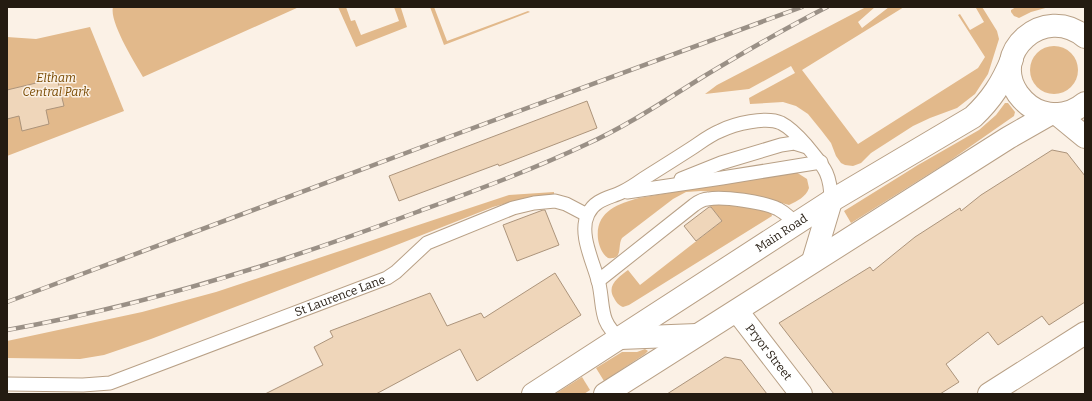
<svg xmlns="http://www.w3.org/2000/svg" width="1092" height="401" font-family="Bitter,serif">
<rect width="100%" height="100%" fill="#fbf1e6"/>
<g fill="#e2b98b">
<path d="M113,7H299L143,77C135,63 109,22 113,7Z"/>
<polygon points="338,7 346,7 351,21 355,20 361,35 399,21 394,7 403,7 401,8 407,27 356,47"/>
<polygon points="430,7 434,7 447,41 528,11 530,12 444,45"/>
<polygon points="866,7 875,7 858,22 862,28 889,7 904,7 802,70 858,144 978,68 985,57 958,15 960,14 970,30 984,22 976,8 982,7 984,10 997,31 999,39 988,74 975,94 957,108 930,118 913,126 871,153 861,163 853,166 845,165 841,163 836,156 831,143 821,130 808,114 796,106 783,102 750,104 749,98 795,73 791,66 749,89 705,94 717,85"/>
<polygon points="1016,7 1049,7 1031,12 1019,18 1014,16 1011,12 1011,10"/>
<polygon points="90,27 124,111 7,156 7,37 36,39"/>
<circle cx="1054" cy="70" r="24"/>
<polygon points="1005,103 1008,103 1015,112 1014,116 948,162 851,223 844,211 918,165 979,130 996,115"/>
<path d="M796,172L807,179L809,188C806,197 797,201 789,205L771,200L731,193L701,191L686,192L673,199L622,238C617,246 624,260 608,258C602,254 599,246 598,239C595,212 617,204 639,198L782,173Z"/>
<polygon points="554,192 554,195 546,195 525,198 493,207 384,250 151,339 104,355 80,359 7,358 7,341 142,312 216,292 509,195"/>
<path d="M716,204L762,209L771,212L772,216L629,305L623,307C618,305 616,302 614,298C606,285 619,277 628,270L640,285L722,221L710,206Z"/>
<polygon points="645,349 648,351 645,354 604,381 596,368 622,352 637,352"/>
<polygon points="582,377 590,390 584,394 555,394"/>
</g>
<g fill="#efd6ba" stroke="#ac947b">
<polygon points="57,78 64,106 46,110 49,124 22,131 19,116 7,119 7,90"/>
<polygon points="587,101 597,128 499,166 498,164 399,201 389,176"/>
<polygon points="1052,150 1067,153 1085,176 1085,302 1049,325 1042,316 998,345 988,332 946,364 959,382 940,394 834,394 779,323 870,267 873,271 915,237 960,208 961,211 981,195"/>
<polygon points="709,207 711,207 722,221 696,241 684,226"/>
<polygon points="543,210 545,210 559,245 517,261 503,225"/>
<polygon points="555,273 581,315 477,381 460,349 376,394 265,394 323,365 314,347 333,337 330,331 430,293 447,326 481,313 484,318"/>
<polygon points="725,357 741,360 767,394 667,394"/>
</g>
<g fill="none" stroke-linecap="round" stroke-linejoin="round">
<defs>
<g id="lane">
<polyline points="681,179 721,163 781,145 794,143 807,147"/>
<polyline points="627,192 722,178 821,162"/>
<path d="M598,281L694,205C698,202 703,199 708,199C723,196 764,202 778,209C785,213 791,218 796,225"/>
<path d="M620,338C599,322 604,307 599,284C594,263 578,234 588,214C595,199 610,198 622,192C630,188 636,184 643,179C659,169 675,159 692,148C701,142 710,135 720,131C734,124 766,116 781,123C791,128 799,137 806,145C823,166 831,172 831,201"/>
<path id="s1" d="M7,384L83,385L110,383L387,278L396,272L427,243L513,208L534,203L555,201L566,204L587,215"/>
</g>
<g id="street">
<polyline points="1057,114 1085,137"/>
<path id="s2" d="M737,311L801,394"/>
<polyline points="989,394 1085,333"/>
</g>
<g id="primary">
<path d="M1085,37C1044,3 989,53 1018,94C1024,102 1032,109 1042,112C1058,117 1073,113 1085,103"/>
<polyline points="813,261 831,201"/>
<polyline points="620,338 697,335"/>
<path id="s3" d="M533,394L831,201L973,117C992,99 1002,83 1012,59"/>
<polyline points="605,394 1008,138 1050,114"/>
</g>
</defs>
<use href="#lane" stroke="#b8a086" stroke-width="15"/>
<use href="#street" stroke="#b8a086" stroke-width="24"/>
<use href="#primary" stroke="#b8a086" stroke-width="24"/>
<use href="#lane" stroke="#fff" stroke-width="13"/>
<use href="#street" stroke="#fff" stroke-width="22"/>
<use href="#primary" stroke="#fff" stroke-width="22"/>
<defs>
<g id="rail">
<polyline points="7,302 446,138 802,7"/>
<path d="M7,330C148,305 284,262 417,212C474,191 532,170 587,144C629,125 667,99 706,75C746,51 786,28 827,7"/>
</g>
</defs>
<use href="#rail" stroke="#9a9086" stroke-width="4.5"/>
<use href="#rail" stroke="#fbf1e6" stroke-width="3" stroke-dasharray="9" stroke-linecap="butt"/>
</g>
<g text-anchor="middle" stroke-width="3" stroke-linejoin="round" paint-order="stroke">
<g font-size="12" font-style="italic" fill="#784900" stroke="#fbf1e6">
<text x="56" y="82">Eltham<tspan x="56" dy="14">Central Park</tspan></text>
</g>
<g font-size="12" fill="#241b11" stroke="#fbf1e6">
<text dy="4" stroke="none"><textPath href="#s3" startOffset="296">Main Road</textPath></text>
<text dy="4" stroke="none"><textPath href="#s1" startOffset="349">St Laurence Lane</textPath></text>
<text dy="4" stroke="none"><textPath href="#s2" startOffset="52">Pryor Street</textPath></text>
</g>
</g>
<rect width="1092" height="401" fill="none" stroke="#241b11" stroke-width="16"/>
</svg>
